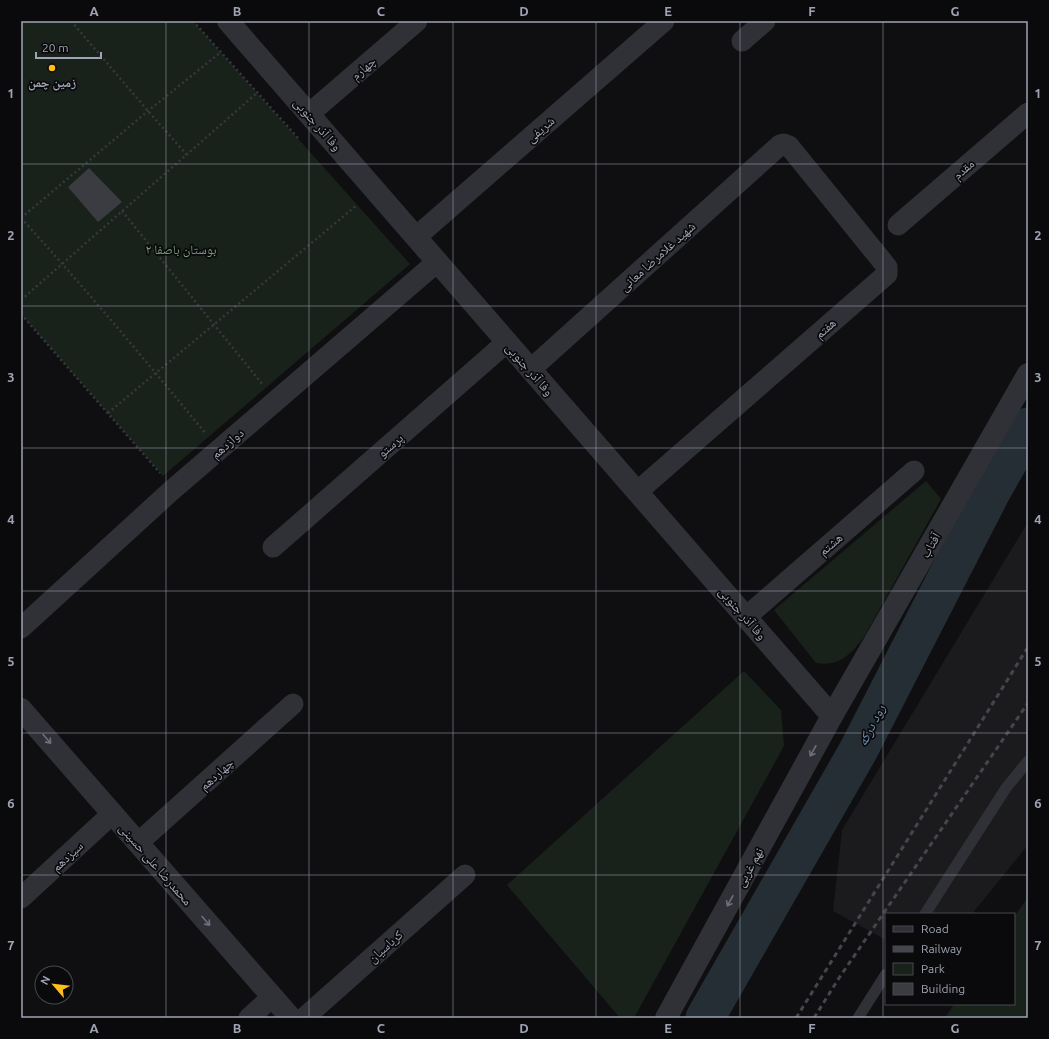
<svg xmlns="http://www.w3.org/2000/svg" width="1049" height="1039" font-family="Ubuntu,'Noto Naskh Arabic',sans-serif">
<rect width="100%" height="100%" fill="#0f0f11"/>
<polygon fill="#1b1b1e" points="1028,522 1028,845 972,914 886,914 886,940 833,911 842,830"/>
<g fill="#19211b">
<polygon points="21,21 193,21 410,264 163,476 21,314"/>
<path d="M926,481L941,499L864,637C851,654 839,667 816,663L774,610Z"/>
<polygon points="744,671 781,710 784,746 634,1018 620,1018 507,885"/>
<polygon points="1028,897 1028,1018 945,1018 954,1004 1014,1004 1014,917"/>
</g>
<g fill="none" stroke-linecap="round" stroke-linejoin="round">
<polyline stroke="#252d35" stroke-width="39" points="705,1018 858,751 992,490 1028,427"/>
</g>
<polygon fill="#3b3c41" points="89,168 122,202 98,222 68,187"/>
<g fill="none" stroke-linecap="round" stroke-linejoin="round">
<g stroke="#36383d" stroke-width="2.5" stroke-dasharray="2 3" stroke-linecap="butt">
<polyline points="71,21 148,111 187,155"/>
<polyline points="193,21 298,138"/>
<polyline points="122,211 263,385"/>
<path d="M21,218C85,288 146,361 206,434"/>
<polyline points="21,223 21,218 148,111 221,52"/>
<polyline points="21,300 258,92"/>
<polyline points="21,314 160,473"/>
<polyline points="108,413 357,205"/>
</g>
<g stroke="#303136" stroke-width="11">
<polyline points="925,914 1006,788 1028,761"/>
<polyline points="858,1018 886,974"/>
</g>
<g stroke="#303136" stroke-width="21">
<polyline points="742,41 765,21"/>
<polyline points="309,114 417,21"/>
<polyline points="898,225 1028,113"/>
<polyline points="416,237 664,21"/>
<polyline points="531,369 780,145 784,144 789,146 887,267 887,274 637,492"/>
<polyline points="273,547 507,342"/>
<polyline points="746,617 914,471"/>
<polyline points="21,628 171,491 437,262"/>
<polyline points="138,843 293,704"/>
<polyline points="21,898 112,814"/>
<polyline points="249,1018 272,997"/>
<polyline points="304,1018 465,875"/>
</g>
<g stroke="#303136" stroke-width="22">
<polyline points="228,21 832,716"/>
<polyline points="21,709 291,1018"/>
<polyline points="666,1018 832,716 1028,374"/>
</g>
<g stroke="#45464d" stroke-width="3" stroke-dasharray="5 4" stroke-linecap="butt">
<polyline points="796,1018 1028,647"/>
<polyline points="814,1018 839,978 1028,703"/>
</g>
</g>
<defs><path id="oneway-shaft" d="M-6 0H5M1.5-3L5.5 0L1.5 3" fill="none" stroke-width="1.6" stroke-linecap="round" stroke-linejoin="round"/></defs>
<g stroke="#6d707b">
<use href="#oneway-shaft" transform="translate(47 739) rotate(49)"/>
<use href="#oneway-shaft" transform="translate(813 751) rotate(119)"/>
<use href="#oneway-shaft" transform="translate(730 901) rotate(119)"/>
<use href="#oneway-shaft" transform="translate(206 921) rotate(49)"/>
</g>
<path fill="none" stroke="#9fa4b3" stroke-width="1" stroke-opacity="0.55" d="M166,21V1018M309,21V1018M453,21V1018M596,21V1018M740,21V1018M883,21V1018M21,164H1028M21,306H1028M21,448H1028M21,591H1028M21,733H1028M21,875H1028"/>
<circle fill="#ffbe19" stroke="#0a0a0c" stroke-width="1.5" cx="52" cy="68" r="4"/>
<g text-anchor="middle" stroke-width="3.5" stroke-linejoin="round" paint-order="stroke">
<g font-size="13" fill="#9fa4b3" stroke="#0a0a0c">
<text transform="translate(363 68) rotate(-41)" y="5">چهارم</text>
<text transform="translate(318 124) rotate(49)" y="5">وفا آذر جنوبی</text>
<text transform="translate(540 129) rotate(-41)" y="5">شریفی</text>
<text transform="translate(963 169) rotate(-41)" y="5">مقدم</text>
<text transform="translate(657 256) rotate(-42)" y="5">شهید غلامرضا معانی</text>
<text transform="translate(825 328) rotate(-41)" y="5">هفتم</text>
<text transform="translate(530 369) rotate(49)" y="5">وفا آذر جنوبی</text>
<text transform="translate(227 443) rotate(-41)" y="5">دوازدهم</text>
<text transform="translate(390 445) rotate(-41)" y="5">پرستو</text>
<text transform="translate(830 544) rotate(-41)" y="5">هشتم</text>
<text transform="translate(930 545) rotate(-60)" y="5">آفتاب</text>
<text transform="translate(743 613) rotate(49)" y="5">وفا آذر جنوبی</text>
<text transform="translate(216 774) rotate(-42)" y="5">چهاردهم</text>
<text transform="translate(67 856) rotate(-43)" y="5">سیزدهم</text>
<text transform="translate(156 864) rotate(49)" y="5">محمدرضا علی حسینی</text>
<text transform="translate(749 867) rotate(-61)" y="5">نهم غربی</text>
<text transform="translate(385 946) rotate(-42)" y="5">کرباسیان</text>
</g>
<g font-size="13" font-weight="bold" fill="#9fa4b3" stroke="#0a0a0c">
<text x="52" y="87">زمین چمن</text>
</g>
<g font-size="13" fill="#74a079" stroke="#0a0a0c">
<text x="181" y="254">بوستان باصفا ۲</text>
</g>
<g font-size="14" font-style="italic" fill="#7291b3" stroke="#0a0a0c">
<text transform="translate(871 725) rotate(-63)" y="5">رود درکه</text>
</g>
</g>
<rect width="1049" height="1039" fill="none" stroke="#0a0a0c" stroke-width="44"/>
<rect x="885" y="913" width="130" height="92" fill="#0a0a0c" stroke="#46484f"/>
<rect x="893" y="926" width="20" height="6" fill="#303136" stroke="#46484f"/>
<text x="921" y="933" font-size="12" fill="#9fa4b3">Road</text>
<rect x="893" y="946" width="20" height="6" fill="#45464d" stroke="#46484f"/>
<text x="921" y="953" font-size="12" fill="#9fa4b3">Railway</text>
<rect x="893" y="963" width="20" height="12" fill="#19211b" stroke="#46484f"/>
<text x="921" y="973" font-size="12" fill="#9fa4b3">Park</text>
<rect x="893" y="983" width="20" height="12" fill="#3b3c41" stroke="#46484f"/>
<text x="921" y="993" font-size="12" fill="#9fa4b3">Building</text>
<g transform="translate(54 985) rotate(298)"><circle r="19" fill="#0a0a0c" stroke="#46484f"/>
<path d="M0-3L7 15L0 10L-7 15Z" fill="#ffbe19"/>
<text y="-6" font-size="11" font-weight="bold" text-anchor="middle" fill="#9fa4b3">N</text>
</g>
<path d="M36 52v6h65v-6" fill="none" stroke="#9fa4b3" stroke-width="2"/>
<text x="42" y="52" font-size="12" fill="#9fa4b3" stroke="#0a0a0c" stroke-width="3" paint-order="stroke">20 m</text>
<rect x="22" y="22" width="1005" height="995" fill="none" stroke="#9fa4b3" stroke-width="1.5"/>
<g font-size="13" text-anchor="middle" font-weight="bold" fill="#9fa4b3">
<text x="94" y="16">A</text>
<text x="237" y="16">B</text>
<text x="381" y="16">C</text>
<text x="524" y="16">D</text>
<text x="668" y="16">E</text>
<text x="812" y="16">F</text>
<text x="955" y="16">G</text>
<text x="11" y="98">1</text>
<text x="1038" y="98">1</text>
<text x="11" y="240">2</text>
<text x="1038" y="240">2</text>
<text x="11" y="382">3</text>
<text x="1038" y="382">3</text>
<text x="11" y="524">4</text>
<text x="1038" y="524">4</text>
<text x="11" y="666">5</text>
<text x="1038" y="666">5</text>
<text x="11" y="808">6</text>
<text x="1038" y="808">6</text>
<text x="11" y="950">7</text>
<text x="1038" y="950">7</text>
<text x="94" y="1033">A</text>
<text x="237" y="1033">B</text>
<text x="381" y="1033">C</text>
<text x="524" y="1033">D</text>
<text x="668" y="1033">E</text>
<text x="812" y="1033">F</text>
<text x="955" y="1033">G</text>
</g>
</svg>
